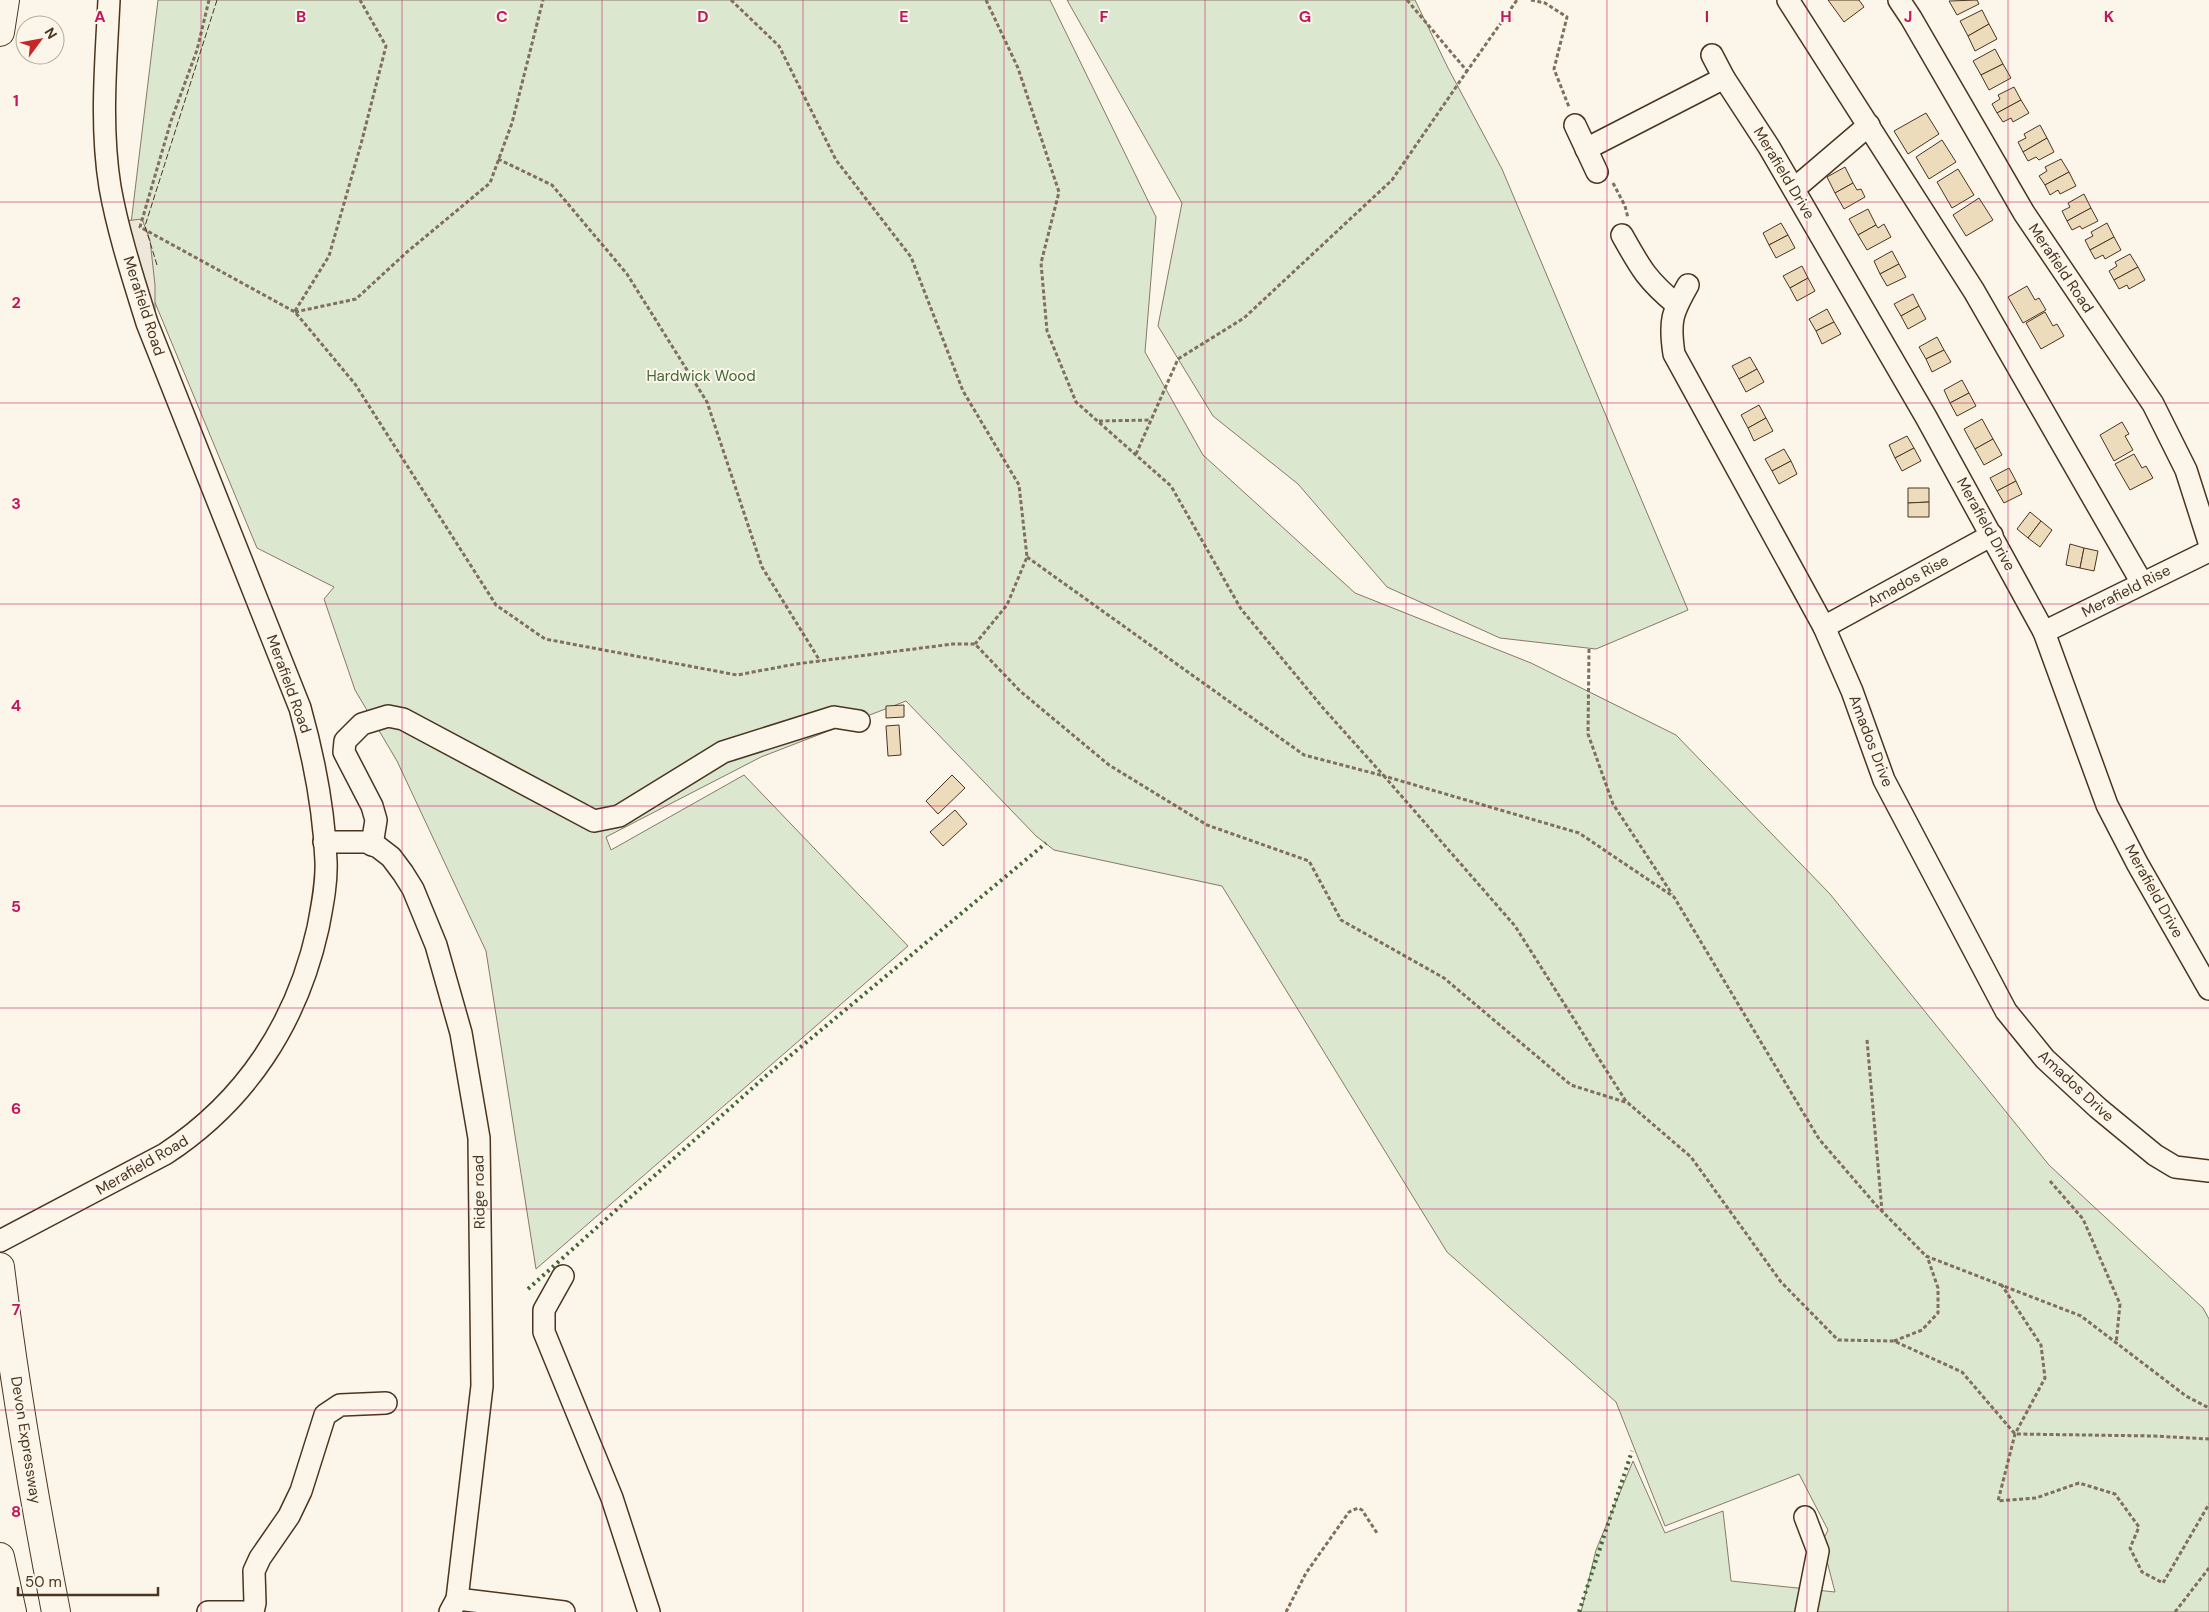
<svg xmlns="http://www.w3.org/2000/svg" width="2209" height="1612" font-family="'DM Sans',sans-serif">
<rect width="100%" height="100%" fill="#fbf6e9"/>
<g fill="#dce7d0" stroke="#887966">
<polygon points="158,0 1050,0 1156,217 1145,352 1203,455 1355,593 1531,663 1676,735 1830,894 2049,1165 2203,1308 2209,1319 2209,1612 1581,1612 1596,1550 1633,1461 1665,1533 1723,1511 1731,1581 1835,1592 1822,1542 1828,1530 1799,1474 1665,1526 1616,1402 1447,1252 1222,886 1054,850 1036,836 906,701 761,757 606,837 611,850 744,775 908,946 536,1269 486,951 397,761 355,690 324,599 334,587 257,548 129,240"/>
<polygon points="1067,0 1415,0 1448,68 1502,169 1688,610 1596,649 1500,638 1387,587 1298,484 1213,416 1158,326 1182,203"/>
</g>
<polygon fill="#ede7d9" stroke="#887966" points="142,219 150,240 155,285 155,327 124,221"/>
<g fill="#ecdcbc" stroke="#4a3520">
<polygon points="1828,0 1859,0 1864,7 1844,22"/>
<polygon points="1977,0 1979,4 1957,15 1949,1"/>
<polygon points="1982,10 1989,24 1968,36 1960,21"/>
<polygon points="1989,24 1997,39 1975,51 1968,36"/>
<polygon points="1995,49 2003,64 1981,75 1973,61"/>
<polygon points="2003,64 2011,78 1989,90 1981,75"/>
<polygon points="2014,87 2021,100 1997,113 1992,104 2000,99 1998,95"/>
<polygon points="2021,100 2029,113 2013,122 2011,118 2003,122 1997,113"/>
<polygon points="1926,113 1939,134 1908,154 1894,131"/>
<polygon points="2040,125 2047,138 2023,152 2018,142 2026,138 2024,134"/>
<polygon points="2047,138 2054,152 2039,160 2036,157 2028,161 2023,152"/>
<polygon points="1942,140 1956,162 1929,179 1916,157"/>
<polygon points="2061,159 2069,172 2045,185 2039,176 2047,171 2045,167"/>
<polygon points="1845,167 1853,183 1835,193 1827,177"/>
<polygon points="1958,169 1974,195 1952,208 1937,182"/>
<polygon points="2069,172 2076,186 2060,194 2058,190 2050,195 2045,185"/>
<polygon points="1853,183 1857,190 1861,189 1865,197 1844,209 1835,193"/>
<polygon points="2084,194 2091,208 2067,221 2062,211 2070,207 2068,203"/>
<polygon points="1979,198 1993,220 1966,236 1953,215"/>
<polygon points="2091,208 2098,221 2082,229 2080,226 2072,230 2067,221"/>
<polygon points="1868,209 1876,225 1858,235 1849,219"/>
<polygon points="1781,223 1788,235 1769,245 1763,233"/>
<polygon points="2107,223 2114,237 2090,250 2085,240 2093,236 2091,232"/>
<polygon points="1884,224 1891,237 1867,250 1858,235 1876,225 1878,228"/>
<polygon points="1788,235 1795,248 1776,258 1769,245"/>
<polygon points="2114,237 2121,250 2105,259 2103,255 2095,259 2090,250"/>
<polygon points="1892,251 1899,264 1880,274 1874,261"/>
<polygon points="2130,254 2138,267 2114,280 2109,271 2117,266 2115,262"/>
<polygon points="1899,264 1906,277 1887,286 1880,274"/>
<polygon points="1802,266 1808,278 1790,288 1783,276"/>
<polygon points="2138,267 2145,280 2129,289 2127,285 2119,289 2114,280"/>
<polygon points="1808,278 1815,291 1797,301 1790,288"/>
<polygon points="2027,286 2035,300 2039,298 2046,310 2023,323 2008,297"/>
<polygon points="1913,294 1919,306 1901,316 1894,304"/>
<polygon points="1919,306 1926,319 1908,329 1901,316"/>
<polygon points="1827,309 1834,322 1816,331 1809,319"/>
<polygon points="2045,312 2053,326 2057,324 2064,336 2041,349 2026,323"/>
<polygon points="1834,322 1841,334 1822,344 1816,331"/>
<polygon points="1937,337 1944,350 1926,359 1919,347"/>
<polygon points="1944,350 1951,362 1932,372 1926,359"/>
<polygon points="1750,357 1757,369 1739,379 1732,366"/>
<polygon points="1757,369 1764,382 1746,392 1739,379"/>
<polygon points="1962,380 1969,393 1950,403 1944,390"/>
<polygon points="1969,393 1976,406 1957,416 1950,403"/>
<polygon points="1759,405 1766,418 1748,428 1741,415"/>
<polygon points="1766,418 1773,431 1754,441 1748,428"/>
<polygon points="1982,419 1993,439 1975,449 1964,429"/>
<polygon points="2122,422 2129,434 2125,436 2133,450 2114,461 2100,435"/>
<polygon points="1907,436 1914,448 1895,458 1889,445"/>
<polygon points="1993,439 2002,455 1984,465 1975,449"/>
<polygon points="1914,448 1921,461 1902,471 1895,458"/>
<polygon points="1784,449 1791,461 1772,471 1765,459"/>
<polygon points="2134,454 2142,468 2146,466 2153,478 2130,490 2115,464"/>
<polygon points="1791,461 1797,474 1779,484 1772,471"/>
<polygon points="2009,468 2016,481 1997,491 1990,478"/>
<polygon points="2016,481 2022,494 2004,503 1997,491"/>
<polygon points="1908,488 1929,488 1929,502 1908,503"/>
<polygon points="1929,502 1929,517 1908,517 1908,503"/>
<polygon points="2030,512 2041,521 2028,538 2017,529"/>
<polygon points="2041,521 2052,530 2040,547 2028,538"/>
<polygon points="2070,544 2084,548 2080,568 2066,565"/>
<polygon points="2084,548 2098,551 2094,571 2080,568"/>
<polygon points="904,705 904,717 886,718 886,706"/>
<polygon points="899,725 901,755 888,756 886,726"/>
<polygon points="952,775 965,788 938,814 926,801"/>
<polygon points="955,810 967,824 943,846 930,832"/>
</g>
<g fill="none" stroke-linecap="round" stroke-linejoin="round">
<defs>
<g id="minor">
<polyline points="1788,0 1974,291 2142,583"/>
<polyline points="1899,0 1911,18 2024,213 2153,404 2186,470 2209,542"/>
<polyline points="1712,55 1724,78"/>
<polyline points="1575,125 1597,172"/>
<polyline points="1586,149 1724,78 1769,147 1926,417 2044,632 2107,805 2137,863 2209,989"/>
<polyline points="1794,189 1869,125"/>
<path d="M1622,235C1641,269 1647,280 1677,305"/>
<path d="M1688,285C1672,313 1669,321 1674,354L1824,627L1852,691L1884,780L2006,1011L2045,1059L2098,1108L2155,1155L2175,1167L2209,1171"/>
<polyline points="1824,627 1992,535"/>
<polyline points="2044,632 2209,551"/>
<polyline points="324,842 366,842 378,847 391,857 403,873 413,889 436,945 461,1033 479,1138 482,1386 457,1599 450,1612"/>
<polyline points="372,845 376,820 372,806 344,752 345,741 362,724 388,716 403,719 594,821 619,816 723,752 834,717 859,721"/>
<path d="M0,1241L165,1154C246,1101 297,1023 318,928C322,907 327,883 326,861C324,809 314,758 300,708L147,323C133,278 118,232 110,187C100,125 106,62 109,0"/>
<polyline points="563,1276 544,1310 544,1332 612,1498 649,1612"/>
<polyline points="1805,1517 1818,1551 1806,1612"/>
<polyline points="457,1599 564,1612"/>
<polyline points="208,1612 246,1612"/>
<polyline points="253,1612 255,1603 254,1571 260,1558 289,1516 301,1491 325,1415 340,1405 386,1403"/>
</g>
<g id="highway">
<polyline points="0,32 5,0"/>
<path d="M0,1267C14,1383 34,1498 56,1612"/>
<polyline points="0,1557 12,1612"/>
</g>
</defs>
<use href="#minor" stroke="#4a3520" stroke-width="24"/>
<use href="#highway" stroke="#4a3520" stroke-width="30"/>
<g stroke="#7f6f5c" stroke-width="3" stroke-dasharray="4 2.5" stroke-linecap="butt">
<polyline points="209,0 197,50 171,121 140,227 295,312 355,384 496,605 545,639 737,675 796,664 953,644 975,644 1020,691 1109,765 1207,825 1309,861 1341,920 1444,978 1571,1085 1628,1103 1691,1157 1781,1282 1838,1340 1894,1341 1962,1372 2015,1434 2154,1436 2209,1439"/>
<polyline points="731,0 779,46 836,160 911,257 963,391 1019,485 1027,557 1007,605 975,644"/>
<polyline points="986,0 1018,68 1059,192 1041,263 1047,331 1076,402 1171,486 1241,609 1323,708 1384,776 1579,833 1674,897 1819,1139 1876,1205 1926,1256 2081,1316 2186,1396 2209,1408"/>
<polyline points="1407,0 1467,71 1517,0"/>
<polyline points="1531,0 1545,3 1567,17 1554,69 1569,107"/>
<polyline points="498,159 552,185 627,274 707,402 762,567 820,661"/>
<polyline points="1613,183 1625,206 1628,218"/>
<polyline points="295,311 329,256 361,144 386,46 360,0"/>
<polyline points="295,312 356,299 407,252 490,183 512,123 543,0"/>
<polyline points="1099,421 1151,420"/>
<polyline points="1136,454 1178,359 1244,318 1392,180 1467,71"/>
<polyline points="1027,557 1304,755 1384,776 1515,926 1627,1103"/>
<polyline points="1589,649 1588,734 1613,804 1672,894"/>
<polyline points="1867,1040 1882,1211"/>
<polyline points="2050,1181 2083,1219 2120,1304 2116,1344"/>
<polyline points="2001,1284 2041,1345 2045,1378 2015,1434 1998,1501 2036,1498 2079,1483 2115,1494 2139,1527 2130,1548 2142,1572 2163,1583 2209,1504"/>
<polyline points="1894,1341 1922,1330 1938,1313 1938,1288 1927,1256"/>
<polyline points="1286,1612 1306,1573 1349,1512 1358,1508 1362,1510 1377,1533"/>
<polyline points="2175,1612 2209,1568"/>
</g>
<use href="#minor" stroke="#fbf6e9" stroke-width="21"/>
<use href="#highway" stroke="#fbf6e9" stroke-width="28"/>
<g stroke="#436837" stroke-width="4" stroke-dasharray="2.5 4" stroke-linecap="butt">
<polyline points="528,1289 767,1075 1046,843"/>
<polyline points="1579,1612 1632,1451"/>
</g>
<polyline stroke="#4a3520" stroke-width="1" stroke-dasharray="6 2.5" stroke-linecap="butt" points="157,265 145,226 217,0"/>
</g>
<path fill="none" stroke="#c2185b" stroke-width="1" stroke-opacity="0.55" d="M201,0V1612M402,0V1612M602,0V1612M803,0V1612M1004,0V1612M1205,0V1612M1406,0V1612M1607,0V1612M1807,0V1612M2008,0V1612M0,202H2209M0,403H2209M0,604H2209M0,806H2209M0,1008H2209M0,1209H2209M0,1410H2209"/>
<g text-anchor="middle" stroke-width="4" stroke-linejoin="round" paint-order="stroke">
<g font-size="15" fill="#4a3520" stroke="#fbf6e9">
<text transform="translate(1784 173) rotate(59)" y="5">Merafield Drive</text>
<text transform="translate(2061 268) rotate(56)" y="5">Merafield Road</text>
<text transform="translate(144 306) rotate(72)" y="5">Merafield Road</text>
<text transform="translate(1986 524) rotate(61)" y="5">Merafield Drive</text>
<text transform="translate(1908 581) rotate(-29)" y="5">Amados Rise</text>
<text transform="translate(2126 591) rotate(-27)" y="5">Merafield Rise</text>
<text transform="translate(289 684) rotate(70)" y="5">Merafield Road</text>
<text transform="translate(1871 741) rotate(69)" y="5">Amados Drive</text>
<text transform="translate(2154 891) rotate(61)" y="5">Merafield Drive</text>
<text transform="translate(2076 1086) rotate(43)" y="5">Amados Drive</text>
<text transform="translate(142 1165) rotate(-30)" y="5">Merafield Road</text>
<text transform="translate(479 1192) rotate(-91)" y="5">Ridge road</text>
<text transform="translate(26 1440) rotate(81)" y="5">Devon Expressway</text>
</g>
<g font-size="15" fill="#436837" stroke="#fbf6e9">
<text x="701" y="381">Hardwick Wood</text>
</g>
</g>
<g font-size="16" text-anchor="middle" font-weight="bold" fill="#c2185b" stroke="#fbf6e9" stroke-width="4" stroke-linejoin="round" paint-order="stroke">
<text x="100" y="22">A</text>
<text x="301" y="22">B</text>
<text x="502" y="22">C</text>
<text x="703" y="22">D</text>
<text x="904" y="22">E</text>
<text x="1104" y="22">F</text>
<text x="1305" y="22">G</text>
<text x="1506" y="22">H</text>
<text x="1707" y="22">I</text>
<text x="1908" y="22">J</text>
<text x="2109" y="22">K</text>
<text x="16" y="106">1</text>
<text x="16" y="308">2</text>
<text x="16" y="509">3</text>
<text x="16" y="711">4</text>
<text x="16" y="912">5</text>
<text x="16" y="1114">6</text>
<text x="16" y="1315">7</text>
<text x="16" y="1517">8</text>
</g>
<g transform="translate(40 40) rotate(58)"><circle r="24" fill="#fbf6e9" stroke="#b4a999"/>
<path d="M0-4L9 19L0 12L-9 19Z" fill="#c62828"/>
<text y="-8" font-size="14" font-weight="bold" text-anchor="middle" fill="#4a3520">N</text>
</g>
<path d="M18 1587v8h140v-8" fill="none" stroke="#4a3520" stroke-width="2.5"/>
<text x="25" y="1587" font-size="15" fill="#4a3520" stroke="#fbf6e9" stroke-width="4" paint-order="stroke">50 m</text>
</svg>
